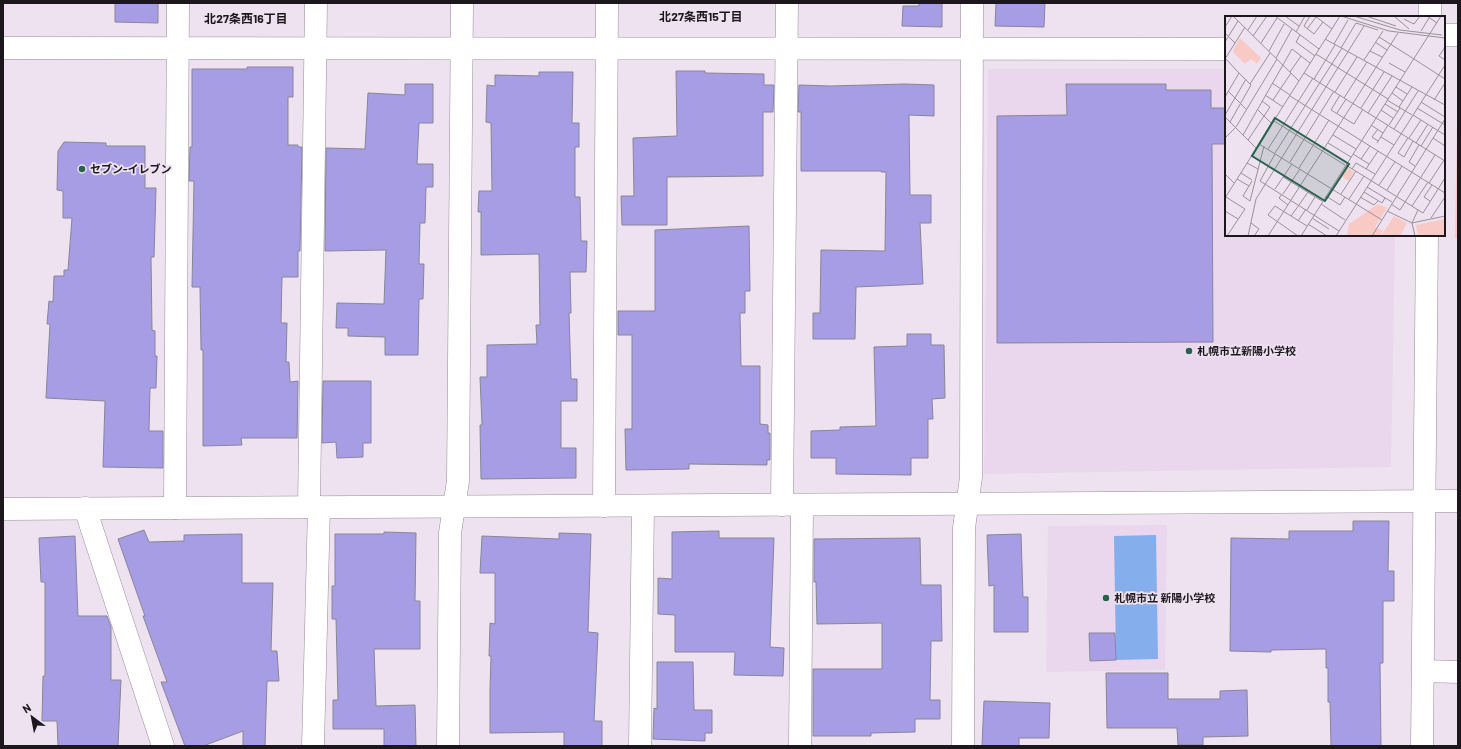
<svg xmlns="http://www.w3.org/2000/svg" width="1461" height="749" font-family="Barlow,'Noto Sans JP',sans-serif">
<rect width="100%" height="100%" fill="#eee1f0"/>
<g fill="#ead7ed">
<polygon points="988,69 1226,69 1226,235 1395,235 1391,467 984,474"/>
<polygon points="1167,525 1165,670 1046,672 1048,526"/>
</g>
<polygon fill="#f9c9c5" points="1458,71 1458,238 1455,238"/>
<polygon fill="#85aeed" points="1156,535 1158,659 1116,660 1114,536"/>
<g fill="#a79de4" stroke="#878697">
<polygon points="115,3 158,3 158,23 115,22"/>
<polygon points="919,3 942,3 942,27 902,26 903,6 919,6"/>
<polygon points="996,3 1045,3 1044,27 995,26"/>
<polygon points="247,67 293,67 293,97 288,97 288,145 298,145 298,147 302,147 300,251 298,251 298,277 282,277 281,323 287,323 286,362 289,362 290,382 298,381 297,438 241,438 242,445 203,446 203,350 201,350 200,287 192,287 194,181 189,181 190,147 192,147 192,69 247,69"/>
<polygon points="676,71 705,71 705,73 764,74 764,85 774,85 773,112 763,112 763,176 667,177 667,225 622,225 621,196 634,196 633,138 677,136"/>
<polygon points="539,72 573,72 572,123 579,123 579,147 575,147 575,197 580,197 581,241 587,241 586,272 570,272 571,313 569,313 571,379 577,379 577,401 561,401 561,448 576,448 576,478 481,479 480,425 482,425 480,377 487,377 487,345 537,344 536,325 540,325 539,254 481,255 481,212 478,212 479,191 492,191 491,123 486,122 487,85 495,86 495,75 539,76"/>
<polygon points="405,84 433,84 433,123 419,123 417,164 433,164 433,187 426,187 425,223 420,223 419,264 424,264 423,299 419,299 418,355 385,355 385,337 348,336 348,328 336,328 337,303 384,304 386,250 325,251 326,148 365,149 368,93 405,95"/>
<polygon points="905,84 934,85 934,116 909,115 910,195 931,195 931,223 920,223 923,284 856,287 855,339 813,339 813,313 820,313 821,250 885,251 886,172 881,172 881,171 801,171 801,112 798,112 799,85 830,86"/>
<polygon points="1066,84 1166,84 1166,90 1211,90 1211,108 1226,108 1226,144 1212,144 1213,342 997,343 997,116 1067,115"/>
<polygon points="64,142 106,143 106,146 145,146 145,188 156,188 154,257 151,257 152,330 155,331 155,356 157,356 156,388 150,388 149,431 163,431 163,468 103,467 105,401 46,398 50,324 47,324 49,301 53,302 54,276 64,276 64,270 68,270 72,218 63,218 63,191 57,190 58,151"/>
<polygon points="749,226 750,291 745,291 745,313 740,313 741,366 760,366 760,424 768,425 768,433 770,433 770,460 767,460 767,465 689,464 689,469 626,470 625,429 632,429 632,335 618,335 618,311 655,311 655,230"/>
<polygon points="907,334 931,334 931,345 944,345 945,398 932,399 933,419 928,419 928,458 911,458 911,475 836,474 836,458 811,458 811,431 840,430 840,427 876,426 874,347 907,346"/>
<polygon points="323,381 371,381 371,443 363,443 363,457 337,458 336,442 322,443"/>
<polygon points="1353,521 1389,521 1388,571 1394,571 1394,601 1383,601 1383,663 1380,663 1381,746 1331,746 1330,702 1328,702 1328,668 1326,668 1326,649 1271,650 1271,652 1230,651 1231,538 1289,539 1289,531 1353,531"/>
<polygon points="144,530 149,542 184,541 184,535 242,534 242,583 273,583 271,651 277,651 279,681 267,681 265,746 243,746 243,731 203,746 185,746 161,682 167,682 143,616 145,616 118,539"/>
<polygon points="719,531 719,538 774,538 770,647 784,648 783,676 734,675 735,652 675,652 675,615 658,614 658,578 672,579 672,532"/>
<polygon points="384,532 416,533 415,601 420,601 420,649 374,649 376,706 415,705 416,746 384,746 384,729 333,729 333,700 338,700 336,619 332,619 332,586 335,586 335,534 384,534"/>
<polygon points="559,533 591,534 588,632 598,633 594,721 602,721 602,746 564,746 564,732 490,733 490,690 491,656 489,656 490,623 495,624 495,573 480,573 482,536 559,539"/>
<polygon points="1021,534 1023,597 1028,597 1028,632 994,632 994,585 989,586 987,535"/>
<polygon points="75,536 78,616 107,616 111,627 111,680 121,680 118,746 58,746 57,721 42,721 43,676 45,676 45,582 41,582 39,538"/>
<polygon points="920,538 921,585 941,585 942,641 931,641 930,700 940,700 940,719 915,719 915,732 871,733 871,736 813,736 813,669 882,669 882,623 817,624 816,582 814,582 814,539"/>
<polygon points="1089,633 1115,633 1116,660 1090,661"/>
<polygon points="657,662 693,662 694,710 712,710 712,733 705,733 705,741 653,739 654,708 657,709"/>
<polygon points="1106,673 1168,673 1168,699 1220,699 1220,691 1247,690 1248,736 1203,737 1203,745 1178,745 1177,728 1107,728"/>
<polygon points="984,701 1050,703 1049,738 1019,738 1019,746 982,746"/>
</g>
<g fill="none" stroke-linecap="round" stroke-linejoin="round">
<defs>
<g id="street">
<polyline points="1444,35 1458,35"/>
<polyline points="3,48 1226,49"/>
<polyline points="782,505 787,3"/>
<polyline points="604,506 607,3"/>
<polyline points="309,507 316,3"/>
<polyline points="85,508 163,746"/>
<polyline points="175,508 178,3"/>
<polyline points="3,509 1458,501"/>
<polyline points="1423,671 1458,672"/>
<polyline points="313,746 319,507"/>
<polyline points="448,746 450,533 458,481 462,3"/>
<polyline points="640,746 643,506"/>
<polyline points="800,746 802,505"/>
<polyline points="963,746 964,528 971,477 972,3"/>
</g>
<g id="secondary">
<polyline points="1430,17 1430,3"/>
<polyline points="1422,746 1427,235"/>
</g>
</defs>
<use href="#street" stroke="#988b9a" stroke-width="23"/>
<use href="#secondary" stroke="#988b9a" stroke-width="23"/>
<use href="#street" stroke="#fff" stroke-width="22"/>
<use href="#secondary" stroke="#fff" stroke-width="22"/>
</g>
<g fill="#27624c" stroke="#eee1f0" stroke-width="1.5">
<circle cx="82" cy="169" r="4"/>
<circle cx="1189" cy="351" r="4"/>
<circle cx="1106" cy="598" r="4"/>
</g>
<g text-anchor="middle" stroke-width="3.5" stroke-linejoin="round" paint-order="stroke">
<g font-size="11" font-weight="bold" fill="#1c171c" stroke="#eee1f0" text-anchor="start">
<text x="90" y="173">セブン-イレブン</text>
<text x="1197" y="355">札幌市立新陽小学校</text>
<text x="1114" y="602">札幌市立 新陽小学校</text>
</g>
<g font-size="12" font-weight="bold" fill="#1c171c" stroke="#eee1f0">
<text x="701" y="21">北27条西15丁目</text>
<text x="246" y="23">北27条西16丁目</text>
</g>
</g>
<g transform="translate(1225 16)">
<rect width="220" height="220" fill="#eee1f0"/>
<path d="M15,22L36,42L32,48L26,43L20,48L9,37L8,34ZM122,151L129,156L124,165L116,160ZM153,188L162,192L150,211L158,215L155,220H122L124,208ZM169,200L182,207L175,220H156ZM220,203V220H193L191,209Z" fill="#f9c9c5"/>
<path fill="none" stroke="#9a909b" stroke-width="1" d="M8,0L74,65M50,0L94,33M60,0L74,10M85,0L79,10L89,18L98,6M90,0L107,13M116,0L164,15L220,22M129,0L175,14L217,19M141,0L171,10M169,0L184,13M202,0L212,7M179,3L189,8L195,0M131,7L153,14M0,11L7,0M82,13L91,1M23,14L32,0M196,15L204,2M71,16L80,0M0,17L10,27M75,19L71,26L90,40M28,20L42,0M154,21L189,43M100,23L220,89M0,26L13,5M150,26L162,34M36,27L52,2M109,28L123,4M220,31L214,40L220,44M116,32L131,7M44,35L59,8M145,35L157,41M91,38L163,83M0,42L14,57L0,81M51,42L67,13M0,43L20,11M189,43L220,63M139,44L158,15M164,47L180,56M65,56L76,40M79,57L220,145M89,63L110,29M47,67L65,79M25,68L45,37M171,71L182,78M3,75L21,93M110,76L132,41M167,77L178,85M40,79L58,91M115,79L106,94L129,108L138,93M65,80L220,177M119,82L142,46M48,84L66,57M162,84L187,99M209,84L220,67M196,86L220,101M160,88L173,96M174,91L187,71M136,92L159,56M192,92L220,109M32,93L47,108M156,94L168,102M112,97L121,83M143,97L167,60M0,99L21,63M188,99L220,119M0,101L31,132M49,105L120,149M5,106L26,69L14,57M146,109L158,117M164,109L175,92M153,113L147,121L153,125M169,113L193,75M18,119L67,33L85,47M108,119L131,133M156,121L169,129M0,122L11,111L52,43M183,122L173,137L179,141L188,125M184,122L196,104M208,122L220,130M23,124L45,91L37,85M103,127L126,141M152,127L163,109M191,127L203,108M34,128L157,204M196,130L208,111M43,133L88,62M50,137L117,32M50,138L35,165L114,215M128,138L144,148M136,143L145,130M65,146L109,75M22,147L33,153M121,149L198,197L220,162M190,150L184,146L194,129M74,152L104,104M127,153L131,147L150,158M141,153L153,135M16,157L27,164M0,158L9,167M58,161L97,185M12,163L24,170M27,165L18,180L25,185L39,130M204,167L219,144M154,169L170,146M142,171L167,186M50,173L67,148M162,174L177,150M139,176L157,187L160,182M57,178L54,182L63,189M58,178L75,153M116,178L131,155M101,180L115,189L120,181M1,181L20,193L2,220M135,181L149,189L153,185M0,182L115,0M124,183L139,160M205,185L199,181L207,169M96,188L120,204M166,188L175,194L210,139M74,189L83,176M187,190L203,166M82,194L90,181M193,194L187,207L220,200M0,195L13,203M162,195L187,207L190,220M66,200L74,189M87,202L104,213M206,202L220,181M73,205L81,193M26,207L34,213L29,220M83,208L102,220M23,220L31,183L139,10M43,220L173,17M73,220L43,199L50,190L82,210M76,220L216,0M111,220L220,49M147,220L220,103"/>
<path fill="#27624c" fill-opacity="0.15" stroke="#27624c" stroke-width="2" d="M50,102L124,148L100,185L27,140Z"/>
<rect width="220" height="220" fill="none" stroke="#1c171c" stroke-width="2"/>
</g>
<rect width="1461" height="749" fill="none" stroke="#1c171c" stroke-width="8"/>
<g transform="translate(32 717) rotate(328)" stroke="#eee1f0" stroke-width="3" paint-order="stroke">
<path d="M0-3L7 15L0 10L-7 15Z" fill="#1c171c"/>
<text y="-6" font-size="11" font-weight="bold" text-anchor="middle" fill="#1c171c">N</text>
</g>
</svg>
